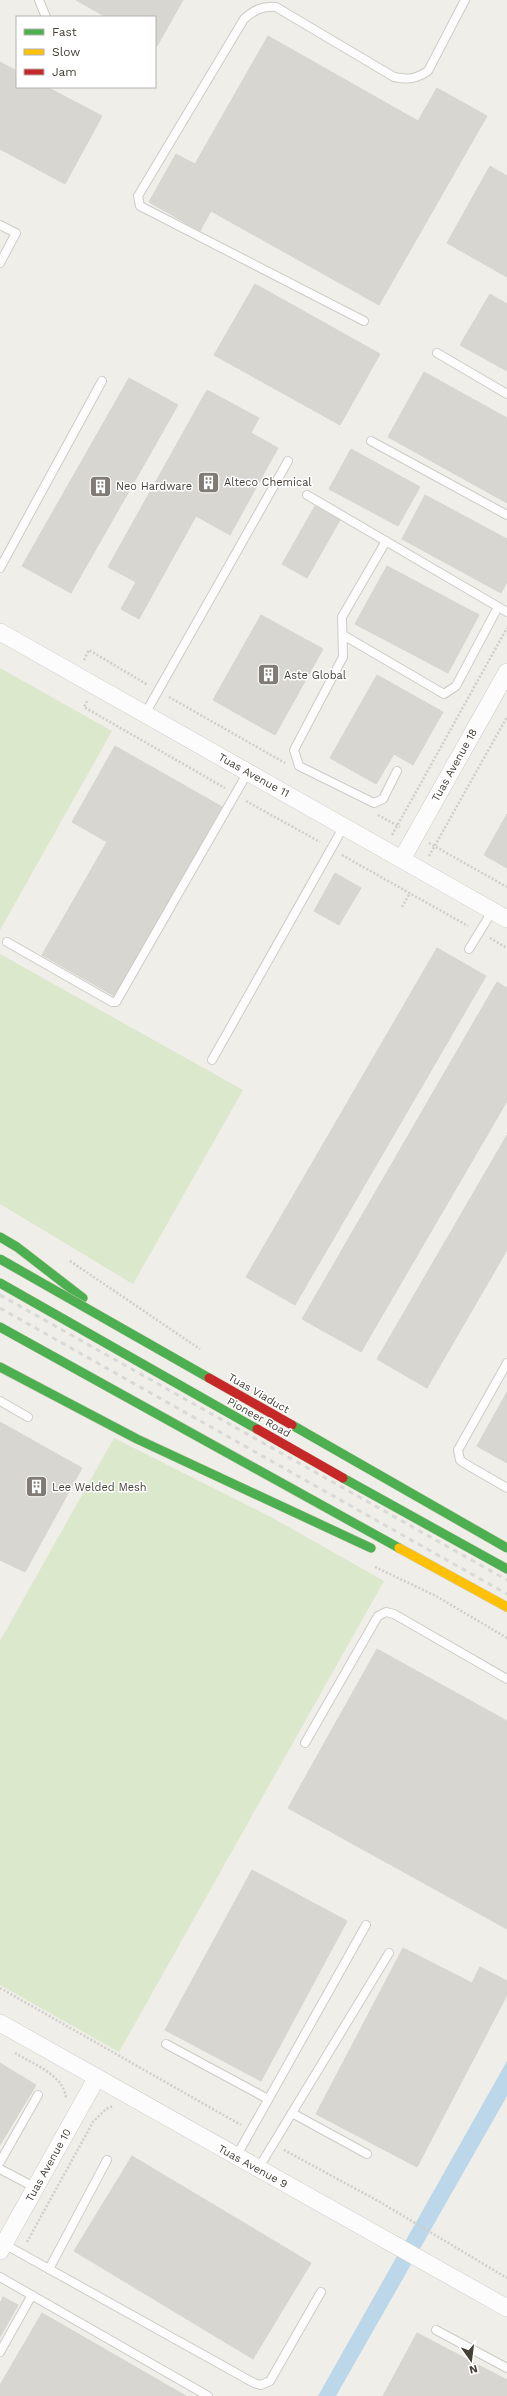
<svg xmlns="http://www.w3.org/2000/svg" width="507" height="2396" font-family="'Work Sans',sans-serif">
<rect width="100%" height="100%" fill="#efeee9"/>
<g fill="#dbe8cb">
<polygon points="0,668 112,731 0,930"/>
<polygon points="0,954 243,1090 133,1284 0,1204"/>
<polygon points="114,1438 271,1517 384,1581 119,2052 0,1985 0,1641"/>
</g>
<polygon fill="#bcd6ea" points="507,2061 507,2096 336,2396 318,2396"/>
<g fill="#d8d6d1" stroke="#d7d5cf">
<polygon points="76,0 183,0 157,46 155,44 155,17 106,17"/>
<polygon points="268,36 418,121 437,88 487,116 379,305 211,211 200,231 149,202 176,154 195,164"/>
<polygon points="0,62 17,71 17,87 47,87 102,116 65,184 0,149"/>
<polygon points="490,166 507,176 507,277 447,243"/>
<polygon points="255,284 380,354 340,425 214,355"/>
<polygon points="490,294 507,304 507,371 460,345"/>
<polygon points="424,372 507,418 507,503 388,437"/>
<polygon points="129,378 178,405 71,593 22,566"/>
<polygon points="207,390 259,418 251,433 278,448 230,535 196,516 139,619 121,609 136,582 108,567"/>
<polygon points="351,449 420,487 398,526 329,489"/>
<polygon points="425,495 507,539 507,582 501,593 402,539"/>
<polygon points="315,506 340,520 307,578 282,564"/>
<polygon points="387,566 479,615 448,673 355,624"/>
<polygon points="261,615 323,649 275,735 213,700"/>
<polygon points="377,675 443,712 413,765 394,754 376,784 330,758"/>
<polygon points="115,746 224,808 116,997 42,955 107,842 72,822"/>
<polygon points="507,814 507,868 484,855"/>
<polygon points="335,873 361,888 339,925 314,911"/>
<polygon points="437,948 486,976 295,1305 246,1277"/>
<polygon points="497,982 507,988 507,1101 361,1352 302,1319"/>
<polygon points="507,1135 507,1250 427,1388 377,1359"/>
<polygon points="507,1392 507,1463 477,1446"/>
<polygon points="0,1422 82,1468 25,1572 0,1560"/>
<polygon points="377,1649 507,1721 507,1929 288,1808"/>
<polygon points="252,1870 347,1921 261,2081 165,2030"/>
<polygon points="403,1948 472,1983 480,1967 507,1981 507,1995 417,2167 316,2114"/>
<polygon points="0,2063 36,2085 0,2145"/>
<polygon points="132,2156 311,2263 253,2359 74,2251"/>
<polygon points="3,2297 18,2305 0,2337 0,2303"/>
<polygon points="42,2313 186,2396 0,2396 0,2385"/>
<polygon points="417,2333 507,2380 507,2396 383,2396"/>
</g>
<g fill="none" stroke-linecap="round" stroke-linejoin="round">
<defs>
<g id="lane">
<polyline points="39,0 46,17"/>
<polyline points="0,225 16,233 0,263"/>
<path d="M364,321L140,206L138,196L244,19C254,10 262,6 276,7L394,77C408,80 416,79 428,71L465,0"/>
<polyline points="437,353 507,394"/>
<polyline points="371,441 507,515"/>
<polyline points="307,495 507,612"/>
<polyline points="386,541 342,617 343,657 294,750 299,766 374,803 383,799 397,771"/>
<polyline points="0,568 102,381"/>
<polyline points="343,635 444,694 456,686 498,607"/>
<polyline points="145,714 288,461"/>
<polyline points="7,942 112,1002 116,1002 248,772"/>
<polyline points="469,949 493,910"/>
<polyline points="212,1060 344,826"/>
<polyline points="507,1363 458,1450 460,1460 464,1463 507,1488"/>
<polyline points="0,1401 28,1417"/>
<polyline points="305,1743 378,1616 386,1612 394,1614 507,1679"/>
<polyline points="166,2044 268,2099"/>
<polyline points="292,2113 367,2154"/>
<polyline points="236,2157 366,1925"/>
<polyline points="0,2162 38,2095"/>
<polyline points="0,2169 36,2188"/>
<polyline points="258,2169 389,1953"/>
<polyline points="4,2244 254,2383 261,2385 270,2381 321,2292"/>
<polyline points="49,2269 107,2160"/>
<polyline points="0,2277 208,2396"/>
<polyline points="436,2330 507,2368"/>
<polyline points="0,2352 32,2295"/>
</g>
<g id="street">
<polyline points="0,632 507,919"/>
<polyline points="402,859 507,672"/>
<polyline points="0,2023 507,2308"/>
<polyline points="0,2251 96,2079"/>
</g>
<g id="fast">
<polyline points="0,1237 17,1247 83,1298"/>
<polyline points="0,1283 257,1429"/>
<polyline points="0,1327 399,1548"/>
<polyline points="0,1367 137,1439 371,1548"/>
<polyline points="343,1478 507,1569"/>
</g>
<polyline id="slow" points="399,1548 507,1607"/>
<polyline id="jam" points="257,1429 343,1478"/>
</defs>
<use href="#lane" stroke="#cdcbc6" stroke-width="10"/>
<use href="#street" stroke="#cdcbc6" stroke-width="18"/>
<use href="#fast" stroke="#d0cab8" stroke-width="10"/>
<use href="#slow" stroke="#d0cab8" stroke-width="10"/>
<use href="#jam" stroke="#d0cab8" stroke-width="10"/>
<g stroke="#d0cecb" stroke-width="2.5" stroke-dasharray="2 2" stroke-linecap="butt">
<polyline points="84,660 89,650 148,685"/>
<polyline points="169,697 285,763"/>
<polyline points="87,701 84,707 225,788"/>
<polyline points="246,801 320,842"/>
<polyline points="378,815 400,827"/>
<polyline points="392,835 507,628"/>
<polyline points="429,843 507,887"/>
<polyline points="342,855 468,926"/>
<polyline points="429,856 507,717"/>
<polyline points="402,907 410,893"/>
<polyline points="490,938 507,948"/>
<polyline points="70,1261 200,1349"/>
<polyline points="375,1567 436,1596 507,1638"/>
<polyline points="0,1988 241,2125"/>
<path d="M15,2053C33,2064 64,2075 66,2098"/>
<polyline points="284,2150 380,2202 507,2278"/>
<polyline points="27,2242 93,2122 106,2109 113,2106"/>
</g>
<use href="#lane" stroke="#fdfcfc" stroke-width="8"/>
<use href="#street" stroke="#fdfcfc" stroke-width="17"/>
<use href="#fast" stroke="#4caf50" stroke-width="9"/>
<use href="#slow" stroke="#ffc107" stroke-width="9"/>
<use href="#jam" stroke="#c62828" stroke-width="9"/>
<g stroke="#d9d9d8" stroke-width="3" stroke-dasharray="5 5" stroke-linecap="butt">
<polyline points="0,1295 507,1580"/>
<polyline points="0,1308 507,1594"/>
</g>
<defs>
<g id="fast-bridge">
<polyline points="0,1259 209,1378"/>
<polyline points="292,1425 507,1548"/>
</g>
<polyline id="jam-bridge" points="209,1378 292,1425"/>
</defs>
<use href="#fast-bridge" stroke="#d0cab8" stroke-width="10" stroke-linecap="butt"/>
<use href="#jam-bridge" stroke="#d0cab8" stroke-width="10" stroke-linecap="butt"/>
<use href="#fast-bridge" stroke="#4caf50" stroke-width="9"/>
<use href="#jam-bridge" stroke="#c62828" stroke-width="9"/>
</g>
<defs>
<symbol id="building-square" viewBox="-11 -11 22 22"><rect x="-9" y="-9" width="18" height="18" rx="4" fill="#807c75" stroke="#fff"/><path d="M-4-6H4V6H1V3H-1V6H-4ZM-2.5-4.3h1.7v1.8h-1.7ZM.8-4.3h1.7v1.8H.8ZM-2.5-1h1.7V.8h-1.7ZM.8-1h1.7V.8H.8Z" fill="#fff"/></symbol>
</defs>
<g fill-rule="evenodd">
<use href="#building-square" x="196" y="470" width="25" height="25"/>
<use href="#building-square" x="88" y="474" width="25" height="25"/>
<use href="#building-square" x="256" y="662" width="25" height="25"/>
<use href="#building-square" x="24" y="1474" width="25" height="25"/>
</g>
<g text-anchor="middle" stroke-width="3" stroke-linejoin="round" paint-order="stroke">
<g font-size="11" fill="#443f36" stroke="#fff" text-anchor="start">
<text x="224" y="486">Alteco Chemical</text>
<text x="116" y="490">Neo Hardware</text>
<text x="284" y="679">Aste Global</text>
<text x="52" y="1491">Lee Welded Mesh</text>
</g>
<g font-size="11" fill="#443f36" stroke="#fff">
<text transform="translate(454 765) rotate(-61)" y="4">Tuas Avenue 18</text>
<text transform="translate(254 775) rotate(29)" y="4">Tuas Avenue 11</text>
<text transform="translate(259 1393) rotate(30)" y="4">Tuas Viaduct</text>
<text transform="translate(259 1417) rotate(29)" y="4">Pioneer Road</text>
<text transform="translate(48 2165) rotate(-61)" y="4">Tuas Avenue 10</text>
<text transform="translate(253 2166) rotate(29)" y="4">Tuas Avenue 9</text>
</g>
</g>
<rect x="16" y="16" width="140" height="72" fill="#ffffff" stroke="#b4b2af"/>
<rect x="24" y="29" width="20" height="6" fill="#4caf50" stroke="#b4b2af"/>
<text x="52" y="36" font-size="12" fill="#443f36">Fast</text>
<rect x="24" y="49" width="20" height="6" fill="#ffc107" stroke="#b4b2af"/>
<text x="52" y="56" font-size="12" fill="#443f36">Slow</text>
<rect x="24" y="69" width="20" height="6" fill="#c62828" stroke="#b4b2af"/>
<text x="52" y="76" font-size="12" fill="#443f36">Jam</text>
<g transform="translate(471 2360) rotate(166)" stroke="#ffffff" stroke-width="3" paint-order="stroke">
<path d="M0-3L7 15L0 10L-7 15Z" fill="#443f36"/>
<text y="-6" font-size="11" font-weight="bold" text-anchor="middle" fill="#443f36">N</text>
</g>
</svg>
